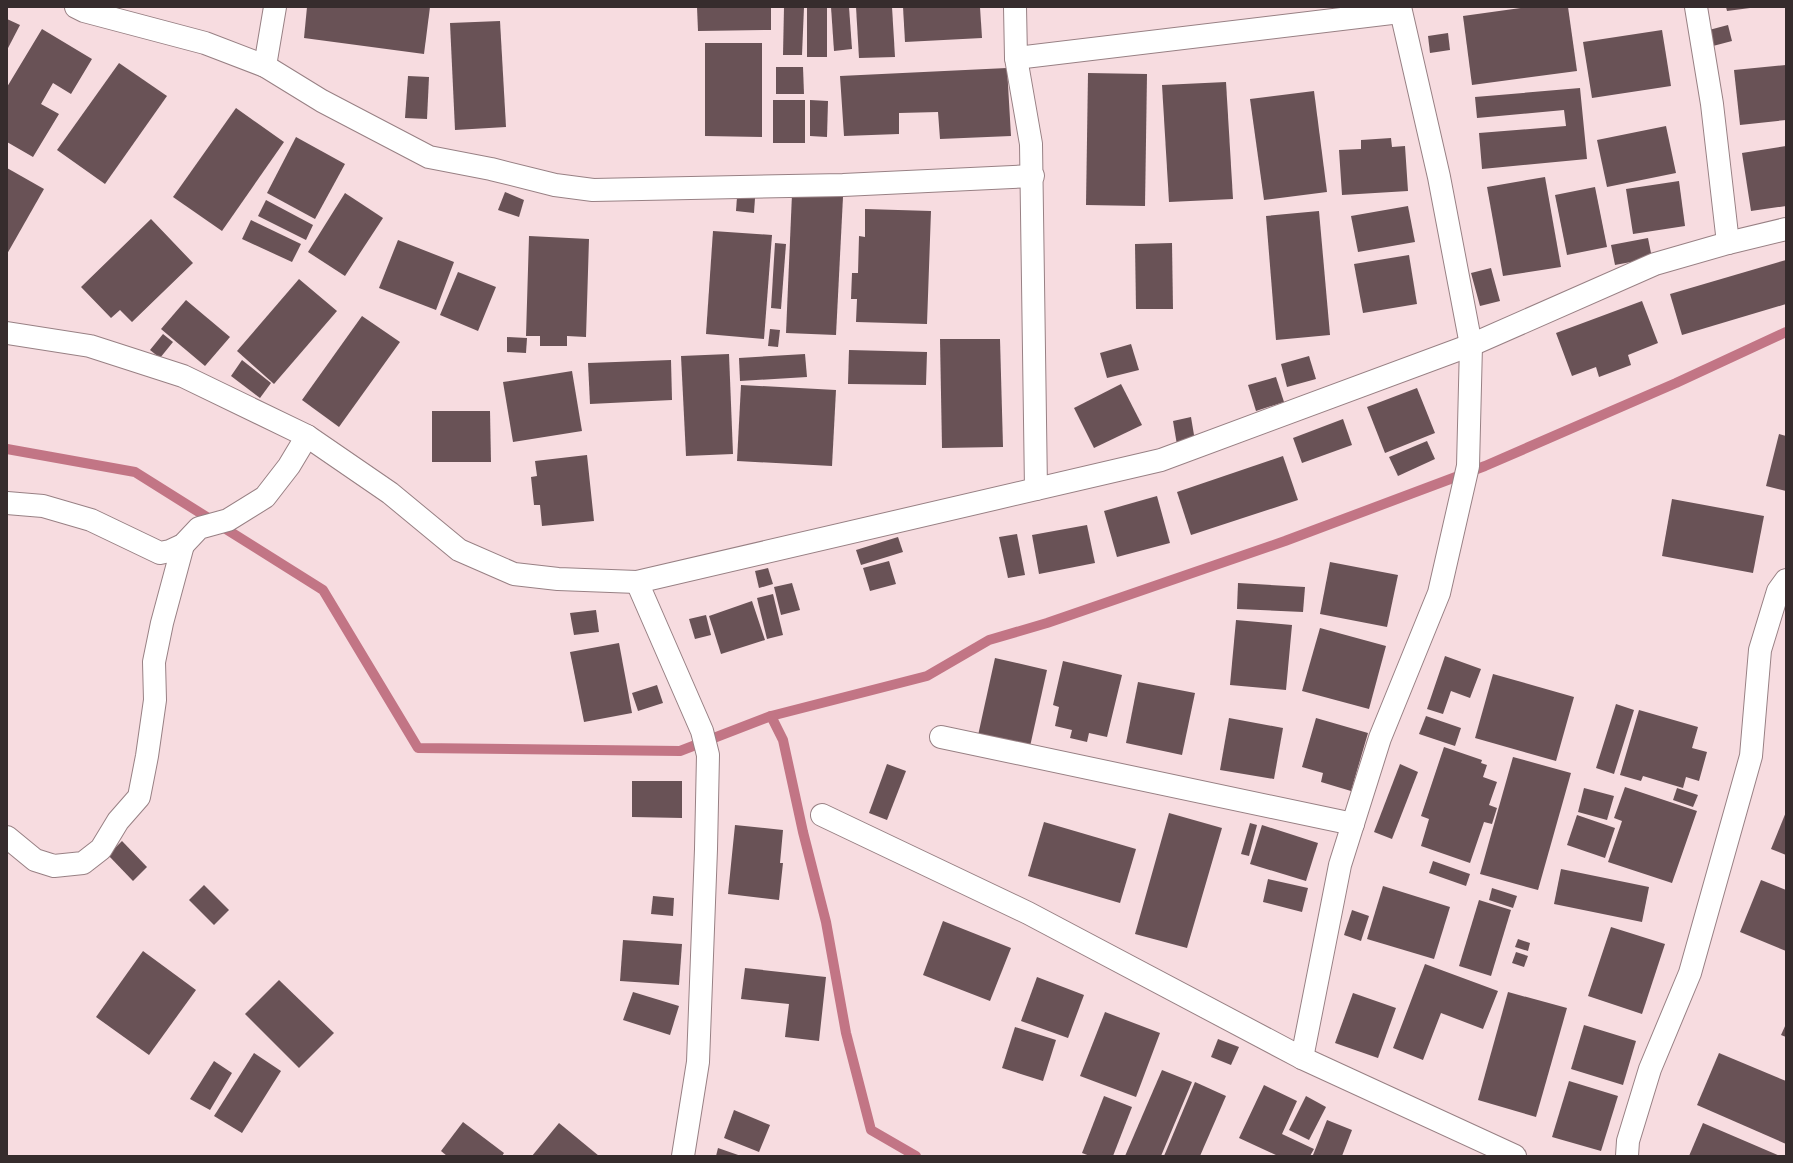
<svg xmlns="http://www.w3.org/2000/svg" width="1793" height="1163" font-family="Arial,sans-serif">
<rect width="100%" height="100%" fill="#f7dce0"/>
<g fill="none" stroke-linecap="round" stroke-linejoin="round">
<g stroke="#c27585" stroke-width="10">
<polyline points="7,449 135,472 323,590 418,748 680,751 771,716 927,676 989,640 1047,623 1285,541 1485,466 1676,383 1786,332"/>
<polyline points="771,716 783,740 803,832 826,922 846,1033 871,1130 916,1156"/>
</g>
</g>
<g fill="#695256">
<polygon points="307,7 430,7 424,54 304,38"/>
<polygon points="697,7 771,7 771,30 698,31"/>
<polygon points="784,7 804,7 802,55 783,55"/>
<rect x="807" y="7" width="20" height="50"/>
<polygon points="831,7 849,7 852,49 834,51"/>
<polygon points="856,7 892,7 895,57 859,58"/>
<polygon points="903,7 980,7 982,38 905,42"/>
<polygon points="1528,7 1568,7 1577,71 1472,85 1463,16"/>
<polygon points="1726,7 1750,7 1750,8 1727,11"/>
<polygon points="7,19 20,25 7,50"/>
<polygon points="500,21 506,127 455,130 450,23"/>
<polygon points="1728,25 1732,41 1713,46 1709,30"/>
<polygon points="42,29 92,59 71,94 53,83 41,104 59,114 33,157 7,142 7,87"/>
<polygon points="1662,30 1671,86 1592,98 1583,42"/>
<polygon points="1448,33 1450,50 1430,53 1428,36"/>
<polygon points="705,43 762,43 762,137 705,136"/>
<polygon points="119,63 167,96 105,184 57,150"/>
<polygon points="1786,65 1786,120 1740,125 1734,70"/>
<polygon points="776,67 803,67 804,94 776,94"/>
<polygon points="1007,68 1011,136 940,139 938,112 899,113 899,134 844,136 840,76"/>
<polygon points="1088,73 1147,74 1145,206 1086,205"/>
<polygon points="408,76 429,77 427,119 405,118"/>
<polygon points="1226,82 1233,199 1169,202 1162,85"/>
<polygon points="1580,88 1587,159 1482,169 1479,133 1566,126 1564,110 1477,118 1475,97"/>
<polygon points="1314,91 1327,192 1264,200 1250,99"/>
<rect x="773" y="100" width="32" height="43"/>
<polygon points="810,100 828,101 827,137 810,136"/>
<polygon points="236,108 284,142 222,231 173,197"/>
<polygon points="1666,126 1676,173 1607,187 1597,140"/>
<polygon points="296,137 345,164 315,219 267,193"/>
<polygon points="1391,138 1392,147 1405,146 1408,191 1342,195 1339,150 1361,149 1361,140"/>
<polygon points="1786,146 1786,206 1751,211 1742,153"/>
<polygon points="7,168 44,189 7,254"/>
<polygon points="1545,177 1561,267 1503,276 1487,187"/>
<polygon points="1679,181 1685,226 1633,234 1626,189"/>
<polygon points="1595,187 1607,247 1567,255 1555,195"/>
<polygon points="505,192 524,200 519,217 498,210"/>
<polygon points="345,193 383,218 345,276 308,252"/>
<polygon points="792,194 843,197 836,335 786,333"/>
<polygon points="737,197 755,198 754,213 736,211"/>
<polygon points="266,200 313,225 306,240 258,216"/>
<polygon points="1408,206 1415,242 1358,252 1351,216"/>
<polygon points="865,209 931,211 927,324 856,322 857,299 851,299 852,273 858,273 859,236 865,237"/>
<polygon points="1319,211 1330,335 1276,340 1266,216"/>
<polygon points="151,219 193,263 132,322 120,310 111,318 81,287"/>
<polygon points="251,220 301,244 292,262 242,239"/>
<polygon points="713,231 772,235 764,339 706,334"/>
<polygon points="529,236 589,239 586,337 567,336 567,346 540,346 540,336 526,336"/>
<polygon points="1648,238 1652,258 1615,265 1611,245"/>
<polygon points="398,240 454,262 436,310 379,288"/>
<polygon points="775,243 786,244 781,309 771,308"/>
<polygon points="1172,243 1173,309 1136,309 1135,244"/>
<polygon points="1409,255 1417,304 1363,313 1354,264"/>
<polygon points="1786,260 1786,304 1682,335 1670,294"/>
<polygon points="1491,268 1500,301 1480,306 1471,273"/>
<polygon points="458,272 496,287 478,331 440,315"/>
<polygon points="299,279 337,311 274,384 237,351"/>
<polygon points="186,300 230,337 205,366 161,329"/>
<polygon points="1642,301 1658,343 1628,355 1631,365 1599,377 1596,367 1572,376 1556,333"/>
<polygon points="362,316 400,342 339,427 302,400"/>
<polygon points="770,329 780,330 778,347 768,346"/>
<polygon points="163,334 173,342 160,358 150,350"/>
<polygon points="507,337 527,338 526,353 507,352"/>
<polygon points="940,339 1000,339 1003,447 942,448"/>
<polygon points="1131,344 1139,370 1107,378 1100,353"/>
<polygon points="849,350 927,352 926,385 848,384"/>
<polygon points="729,354 733,454 686,456 681,356"/>
<polygon points="805,354 807,377 740,381 739,358"/>
<polygon points="1309,356 1316,379 1287,387 1281,364"/>
<polygon points="242,360 271,383 260,398 231,376"/>
<polygon points="671,360 672,400 590,404 588,363"/>
<polygon points="572,371 582,431 513,442 503,382"/>
<polygon points="1276,377 1284,402 1256,411 1248,385"/>
<polygon points="1121,384 1142,425 1094,448 1074,408"/>
<polygon points="741,385 836,390 832,466 737,461"/>
<polygon points="1417,388 1435,433 1385,453 1367,407"/>
<polygon points="432,411 490,411 491,462 432,462"/>
<polygon points="1191,417 1195,441 1177,445 1173,421"/>
<polygon points="1343,419 1352,445 1302,463 1293,438"/>
<polygon points="1779,434 1786,436 1786,491 1766,486"/>
<polygon points="1427,441 1435,459 1398,476 1389,457"/>
<polygon points="587,455 594,521 542,526 540,505 534,505 531,477 537,476 535,461"/>
<polygon points="1283,456 1298,500 1191,535 1177,492"/>
<polygon points="1157,496 1170,543 1117,557 1104,511"/>
<polygon points="1672,499 1764,516 1753,573 1662,556"/>
<polygon points="1087,525 1095,563 1039,574 1032,535"/>
<polygon points="1017,534 1025,575 1008,578 999,537"/>
<polygon points="898,537 903,552 861,565 856,550"/>
<polygon points="889,561 896,584 870,591 863,568"/>
<polygon points="1330,562 1398,575 1387,627 1320,614"/>
<polygon points="768,568 773,584 759,588 755,571"/>
<polygon points="792,583 800,610 781,615 774,587"/>
<polygon points="1238,583 1305,587 1303,612 1237,609"/>
<polygon points="773,594 783,635 767,639 757,598"/>
<polygon points="752,601 765,640 721,654 709,616"/>
<polygon points="596,610 599,632 574,635 570,613"/>
<polygon points="706,615 711,635 695,639 689,619"/>
<polygon points="1236,620 1292,625 1286,690 1230,685"/>
<polygon points="1320,628 1386,646 1369,709 1302,691"/>
<polygon points="619,643 632,713 584,722 570,652"/>
<polygon points="1445,656 1481,669 1470,698 1451,691 1443,714 1427,709"/>
<polygon points="995,658 1047,670 1029,751 977,740"/>
<polygon points="1063,661 1122,675 1107,737 1089,733 1087,742 1070,738 1072,730 1055,726 1059,707 1053,705"/>
<polygon points="1493,674 1574,697 1556,761 1475,738"/>
<polygon points="1138,682 1195,693 1182,755 1126,743"/>
<polygon points="657,685 663,703 638,711 632,693"/>
<polygon points="1616,704 1634,710 1614,774 1596,768"/>
<polygon points="1639,710 1698,727 1692,748 1707,752 1699,781 1686,777 1683,788 1643,776 1641,781 1620,775"/>
<polygon points="1426,716 1461,728 1455,746 1419,734"/>
<polygon points="1229,718 1283,728 1274,779 1220,770"/>
<polygon points="1316,718 1368,733 1351,791 1321,782 1323,773 1302,767"/>
<polygon points="1444,747 1482,760 1481,763 1487,765 1483,777 1497,782 1489,805 1497,808 1492,824 1484,822 1470,863 1421,846 1429,819 1421,816"/>
<polygon points="1513,757 1571,773 1538,890 1480,874"/>
<polygon points="887,764 906,771 887,820 869,813"/>
<polygon points="1400,764 1418,772 1392,839 1374,832"/>
<polygon points="632,781 682,781 682,818 632,817"/>
<polygon points="1625,787 1697,811 1672,883 1608,862 1622,821 1614,818"/>
<polygon points="1584,788 1614,796 1607,820 1578,812"/>
<polygon points="1677,788 1698,795 1693,807 1673,800"/>
<polygon points="1786,812 1786,855 1771,849"/>
<polygon points="1169,813 1222,828 1187,948 1135,934"/>
<polygon points="1577,815 1615,828 1605,858 1567,845"/>
<polygon points="1044,822 1136,849 1120,903 1028,876"/>
<polygon points="1250,823 1257,825 1249,856 1241,854"/>
<polygon points="735,825 783,830 780,863 783,863 779,900 728,894"/>
<polygon points="1262,825 1318,843 1306,881 1250,864"/>
<polygon points="122,841 147,867 133,881 108,855"/>
<polygon points="1433,861 1470,874 1466,886 1429,873"/>
<polygon points="1561,869 1649,887 1642,922 1554,904"/>
<polygon points="1268,879 1308,888 1302,912 1263,902"/>
<polygon points="1761,880 1786,890 1786,951 1740,932"/>
<polygon points="204,885 229,910 214,925 189,900"/>
<polygon points="1383,886 1450,907 1434,959 1367,939"/>
<polygon points="1492,888 1517,896 1513,908 1489,900"/>
<polygon points="653,896 674,898 673,916 651,914"/>
<polygon points="1479,900 1511,910 1491,976 1459,966"/>
<polygon points="1352,910 1369,916 1361,941 1344,935"/>
<polygon points="943,921 1011,948 990,1001 923,975"/>
<polygon points="1611,927 1665,944 1642,1014 1588,996"/>
<polygon points="1518,939 1530,943 1528,951 1515,947"/>
<polygon points="623,940 682,944 679,985 620,981"/>
<polygon points="143,951 196,990 149,1055 96,1017"/>
<polygon points="1516,952 1528,956 1524,967 1512,963"/>
<polygon points="1425,964 1498,991 1483,1029 1441,1013 1423,1060 1393,1048"/>
<polygon points="745,968 826,977 819,1041 785,1037 789,1004 741,999"/>
<polygon points="1037,977 1084,995 1068,1038 1021,1021"/>
<polygon points="279,980 334,1033 299,1068 245,1014"/>
<polygon points="633,992 679,1006 670,1035 623,1020"/>
<polygon points="1508,992 1567,1008 1536,1117 1478,1100"/>
<polygon points="1353,993 1396,1008 1378,1058 1335,1043"/>
<polygon points="1105,1012 1160,1033 1136,1097 1080,1076"/>
<polygon points="1786,1024 1786,1037 1781,1035"/>
<polygon points="1584,1025 1636,1041 1623,1085 1571,1069"/>
<polygon points="1015,1027 1056,1040 1043,1081 1002,1068"/>
<polygon points="1218,1039 1239,1047 1231,1065 1211,1057"/>
<polygon points="254,1053 281,1071 242,1133 214,1116"/>
<polygon points="1719,1053 1786,1081 1786,1144 1697,1105"/>
<polygon points="214,1061 232,1073 210,1110 190,1099"/>
<polygon points="1162,1070 1192,1082 1161,1156 1125,1156"/>
<polygon points="1569,1081 1618,1096 1601,1151 1552,1137"/>
<polygon points="1195,1082 1226,1096 1200,1156 1164,1156"/>
<polygon points="1264,1085 1297,1101 1282,1134 1314,1149 1310,1156 1278,1156 1239,1138"/>
<polygon points="1104,1096 1132,1107 1113,1156 1090,1156 1082,1153"/>
<polygon points="1306,1096 1326,1107 1309,1140 1289,1130"/>
<polygon points="734,1110 770,1125 759,1152 724,1138"/>
<polygon points="1327,1120 1352,1130 1342,1156 1313,1155"/>
<polygon points="463,1122 504,1153 502,1156 447,1156 441,1151"/>
<polygon points="559,1123 599,1156 532,1156"/>
<polygon points="1703,1123 1780,1156 1689,1156"/>
<polygon points="718,1148 741,1156 716,1156"/>
</g>
<g fill="none" stroke-linecap="round" stroke-linejoin="round">
<defs>
<g id="minor">
<polyline points="76,7 84,11 205,43 265,66 322,101 429,157 491,169 555,185 593,190 843,185 1033,176"/>
<polyline points="1015,7 1016,58 1031,144 1036,489"/>
<polyline points="1696,7 1712,104 1728,243"/>
<polyline points="1016,58 1400,12"/>
<polyline points="265,66 275,7"/>
<polyline points="7,333 90,346 183,376 307,436 390,493 459,550 514,574 558,579 637,582 1161,460 1471,345 1655,264 1728,243 1786,229"/>
<polyline points="7,503 43,506 91,520 160,553 170,551 183,545 199,528 228,520 265,497 289,466 307,436"/>
<polyline points="637,582 702,731 708,755 706,849 698,1062 683,1156"/>
<polyline points="941,737 1353,824"/>
<polyline points="822,815 1028,913 1302,1058 1515,1156"/>
<polyline points="7,837 35,860 54,866 83,863 101,849 118,821 139,797 147,756 155,700 154,662 162,623 183,545"/>
<polyline points="1302,1058 1340,865 1380,738 1439,593 1468,466 1471,345 1439,177 1400,7"/>
<polyline points="1627,1156 1628,1141 1650,1069 1690,973 1751,756 1760,650 1778,591 1786,580"/>
</g>
</defs>
<use href="#minor" stroke="#988084" stroke-width="24"/>
<use href="#minor" stroke="#fff" stroke-width="22"/>
</g>
<rect width="1793" height="1163" fill="none" stroke="#362c2d" stroke-width="16"/>
</svg>
